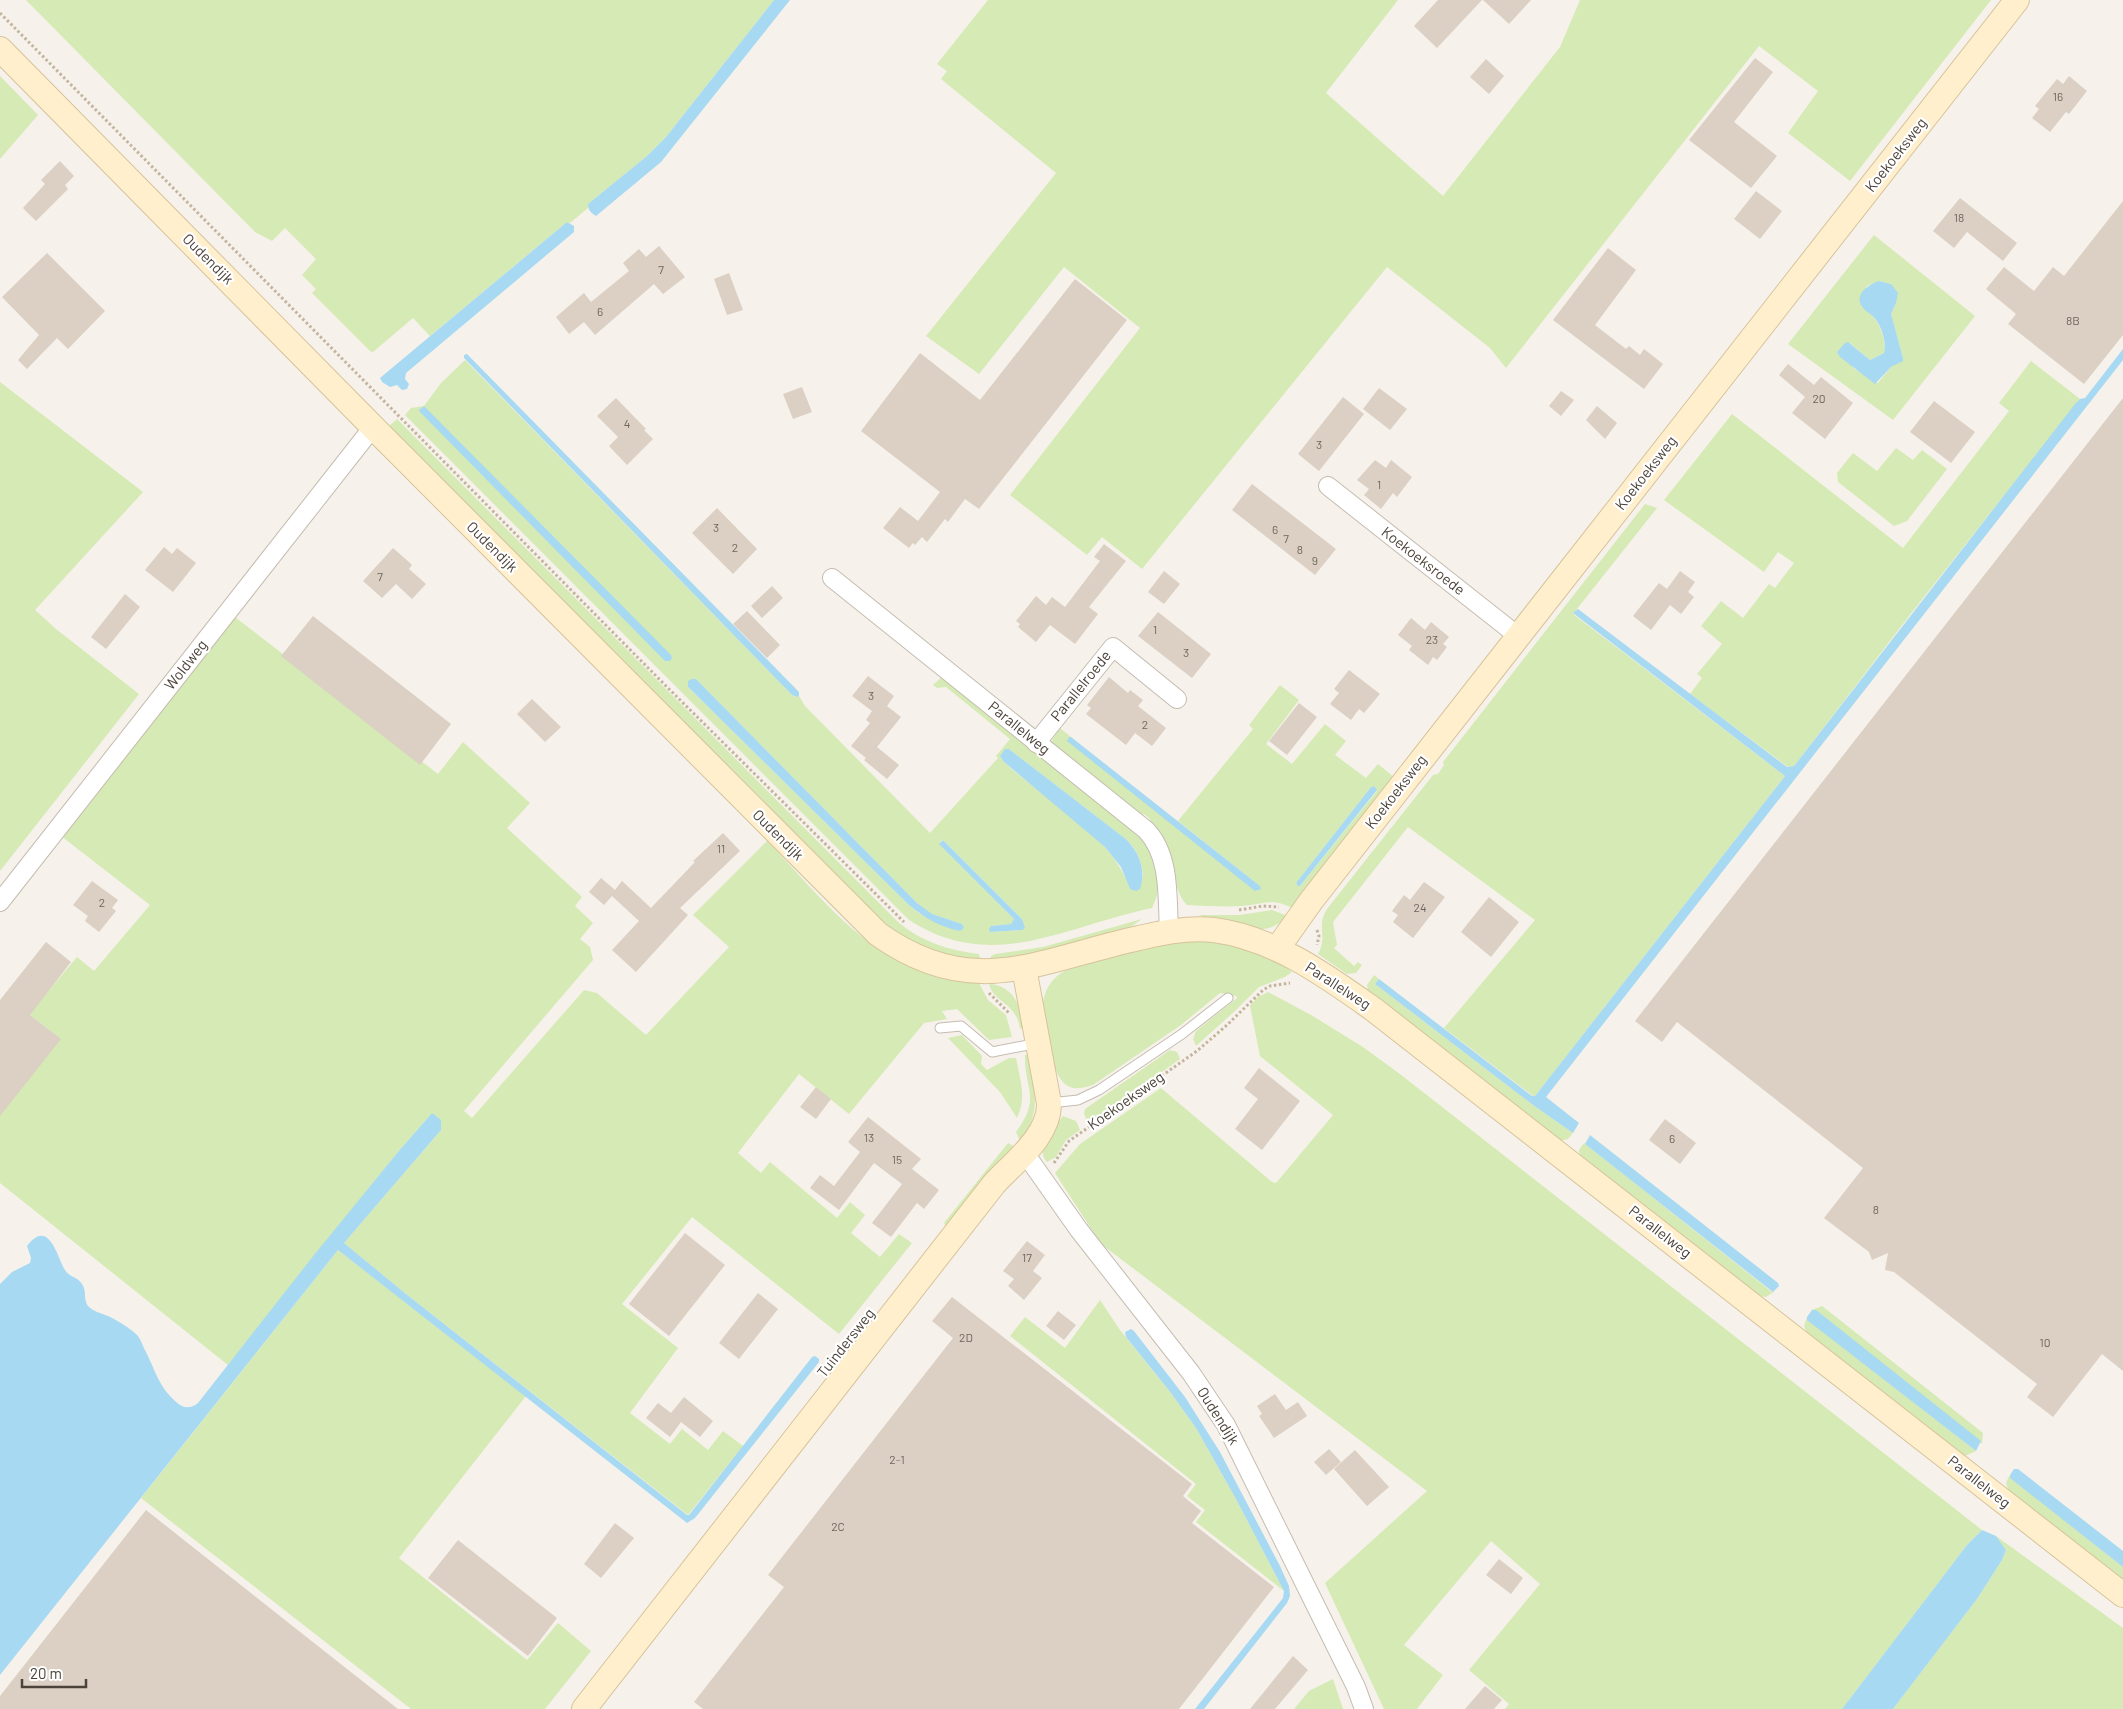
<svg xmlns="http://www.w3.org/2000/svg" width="2123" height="1709" font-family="Barlow,sans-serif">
<rect width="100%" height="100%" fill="#f6f2eb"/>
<g fill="#d5eab4" fill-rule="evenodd">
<polygon points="26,0 774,0 666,137 647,156 588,204 588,208 570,223 567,222 430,336 413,318 373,352 370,351 312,293 316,289 302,275 316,259 285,228 272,241 255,232"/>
<polygon points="988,0 1398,0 1326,93 1443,196 1560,47 1580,0 1991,0 1850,181 1788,133 1818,91 1759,46 1506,368 1490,348 1387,267 1142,569 1102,537 1087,555 1010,495 1140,328 1064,267 979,374 926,336 1056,173 941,79 947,71 937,64"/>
<polygon points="0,76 38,115 0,159"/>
<path d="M1874,235L1975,316L1893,420L1788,344ZM1879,281L1891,284L1896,303L1891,314L1892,319L1903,358L1891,367L1878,383L1853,368L1850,343L1870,360L1884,353C1887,344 1881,327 1875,319C1869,311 1862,310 1860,300L1867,286Z"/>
<path d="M465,360L792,695L796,697L799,696L805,706L930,833L998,758L996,756L1010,739L946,687L937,688L933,685L942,677L1138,830C1153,856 1167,878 1152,908C1065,926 993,974 909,920L405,415L411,408L424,406L441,383ZM696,679L917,903L931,914L962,924L920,914L909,905L688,687ZM1009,749L1127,840C1137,850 1142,861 1143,876L1130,889C1111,832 1043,800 1001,759ZM942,840H943L1022,919V930L990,932L991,926L1011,924L1014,919L940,843Z"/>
<polygon points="2031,361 2080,399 1913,611 1794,766 1788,767 1690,694 1702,678 1697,674 1722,644 1701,626 1721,601 1743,618 1769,584 1775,588 1794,563 1778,552 1764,572 1664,500 1732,414 1903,548 2009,411 1999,403"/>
<polygon points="0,382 143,492 35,610 56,629 139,694 0,871"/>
<path d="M397,419L898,922C922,942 948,950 979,954L980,959C944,960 910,942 881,921L388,427Z"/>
<polygon points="1896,448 1913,460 1922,450 1947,469 1907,521 1894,526 1838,482 1837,473 1853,453 1877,471"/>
<path d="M1645,504L1657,508L1573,614L1785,776L1535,1096H1533L1444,1028L1535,920L1408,827L1333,922L1337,945L1334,948L1354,966L1358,962L1362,965L1356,973L1347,974L1318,954C1328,936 1316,926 1327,909L1433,775L1438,774L1444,765L1443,762Z"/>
<path d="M231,614L438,774L463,742L530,803L507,828L582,897L575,906L593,923L580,939L590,947L593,960L464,1111L472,1118L584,990L597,993L646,1035L729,947L693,915L767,841C811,886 856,946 916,969C936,977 959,977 979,983L988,1000L1006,1015L1012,1037L989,1040L957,1009L942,1011L947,1019L924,1023L849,1114L799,1074L738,1153L761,1173L770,1162L837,1218L850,1202L865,1215L851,1233L880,1257L899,1234L912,1243L839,1334L692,1217L622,1304L678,1348L630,1413L670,1444L682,1429L708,1450L723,1431L743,1446L688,1515L406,1294L344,1243L441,1130L432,1113L398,1152L228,1365L0,1183V1110L58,1037L29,1014L77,957L94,971L150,905L61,836Z"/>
<path d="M1280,685L1299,700L1266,744L1292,764L1325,724L1346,741L1335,755L1366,778L1378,764L1395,778L1294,909C1273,897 1264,904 1242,906C1224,907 1205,906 1187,905C1172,889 1175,865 1166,845C1162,836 1150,830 1150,819L1144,814L1137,816L1051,742L1060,728L1071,737H1069L1068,741L1257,891L1260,886L1178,821L1253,729L1249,725ZM1374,786L1377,791L1299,887L1296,883L1371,787Z"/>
<path d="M1272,910L1288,916C1282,922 1273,928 1264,929C1247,930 1214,922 1199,915H1240Z"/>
<polygon points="1142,919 1132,926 1027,956 991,960 991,956 995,954 1043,947"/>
<path d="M1199,941C1225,943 1273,954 1292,972L1285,977L1259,987L1235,1011L1196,1046L1193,1039L1196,1031L1237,998L1236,996L1220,993L1181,1025L1093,1085C1086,1087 1080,1089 1073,1088C1049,1083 1047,1027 1043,1006C1043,992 1052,977 1065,971C1109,958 1153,942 1199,941Z"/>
<polygon points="1374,975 1379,979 1375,984 1533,1105 1573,1133 1568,1139 1560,1141 1368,991 1367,985"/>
<path d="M991,984C1014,987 1020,1006 1025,1026L1022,1029L1020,1028C1016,1003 996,1004 989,985Z"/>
<polygon points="1268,992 1311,1015 1363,1047 1400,1074 1982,1530 1967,1545 1842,1709 1505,1709 1509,1704 1469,1670 1540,1584 1491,1541 1404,1645 1443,1675 1417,1709 1384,1709 1325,1583 1427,1491 1101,1244 1055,1173 1080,1144 1161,1088 1272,1182 1276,1183 1333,1115 1260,1056 1250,1006 1258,997"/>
<path d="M962,1035L982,1056L981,1064L987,1070L1009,1058H1016C1020,1079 1027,1098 1017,1118L1000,1092L948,1038Z"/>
<polygon points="1170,1050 1177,1052 1180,1059 1105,1113 1088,1122 1084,1114 1085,1109"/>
<path d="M1025,1055H1029C1034,1087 1043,1113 1020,1141L1016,1132C1042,1098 1024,1089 1025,1055Z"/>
<path d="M1063,1116L1076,1121L1080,1130L1066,1140L1056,1157L1047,1162C1034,1149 1054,1127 1063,1116Z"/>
<polygon points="1008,1143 1015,1147 947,1226 945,1225 944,1223"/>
<polygon points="1584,1143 1772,1292 1775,1291 1766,1297 1757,1296 1580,1157 1579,1150"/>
<polygon points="338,1250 526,1396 399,1558 527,1660 558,1623 591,1651 545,1709 411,1709 141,1498"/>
<polygon points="1100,1300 1120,1330 1171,1393 1196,1428 1236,1499 1284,1591 1196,1522 1205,1510 1187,1496 1196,1484 1010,1336 1025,1317 1065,1348"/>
<polygon points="1822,1306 1983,1433 1982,1444 1816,1311 1812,1310"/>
<polygon points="1807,1317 1808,1320 1976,1451 1965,1456 1807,1334 1804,1326"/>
<polygon points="2009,1476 2123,1567 2123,1582 2009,1492 2006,1483"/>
<polygon points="1996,1536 2123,1628 2123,1709 1893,1709 1977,1599 2002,1560 2006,1550"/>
<polygon points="1333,1679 1343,1709 1294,1709 1309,1691"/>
</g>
<g fill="#a8d9f2">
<path d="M774,0H790L661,162L596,216C591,213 588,210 588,204L647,156L666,137Z"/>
<polygon points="567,222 574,226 574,232 406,373 405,379 409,384 407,389 402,390 397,385 390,387 382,382 380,378"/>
<path d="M1879,281L1891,284L1898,293L1896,303L1891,314L1903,358V361L1891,367L1875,384L1840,357L1837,352L1845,343L1848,342L1870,360L1884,353C1887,344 1882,328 1876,320C1873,315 1868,313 1864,309C1852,296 1867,285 1879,281Z"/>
<polygon points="2123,349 2123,360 1546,1097 1579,1123 1573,1133 1533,1105 1375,984 1379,979 1532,1096 1535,1096 1785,776 1573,613 1578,609 1787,767 1794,766 2075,404 2080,399 2085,398"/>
<polygon points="467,354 799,692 799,696 797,697 792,695 464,358 464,355"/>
<polygon points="424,406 671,655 672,658 670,661 665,661 420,412 419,410"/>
<path d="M692,679H696L917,903L932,914L962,924L964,928L960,931C940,927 925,918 909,905L688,687V681Z"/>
<polygon points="1069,737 1071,737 1260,886 1261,889 1255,891 1067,741"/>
<path d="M1005,749H1009L1127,840C1140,854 1146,870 1140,889L1136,891L1130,889L1121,867L1105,847L1003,761L1000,756Z"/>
<polygon points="1374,786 1377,790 1299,887 1296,883 1371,787"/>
<polygon points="943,840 1022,919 1025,928 1022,930 990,932 989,929 991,926 1011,924 1014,919 939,844"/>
<path d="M432,1113L441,1120V1130L344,1243L406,1294L687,1515H689L812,1357L815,1356L819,1359V1362L695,1518L687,1523L338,1250L0,1675V1284L12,1272L30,1263L31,1258L27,1246C49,1217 57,1257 65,1270C69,1277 78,1277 82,1284C87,1291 83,1299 88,1306C94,1312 101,1313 108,1316C117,1320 130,1328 137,1335C141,1339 143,1347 146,1352C155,1370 159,1387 175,1401C183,1408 189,1410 198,1403L314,1255L398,1152Z"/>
<polygon points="1590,1135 1778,1283 1779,1286 1773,1292 1585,1144"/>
<polygon points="1812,1310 1816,1310 1981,1441 1976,1451 1807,1320 1807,1317"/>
<polygon points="1131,1329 1134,1331 1185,1397 1220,1452 1280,1566 1289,1586 1290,1596 1287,1603 1204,1709 1195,1709 1283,1598 1284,1591 1236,1499 1196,1428 1171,1393 1126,1337 1125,1332"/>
<polygon points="2014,1469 2018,1469 2123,1551 2123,1567 2010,1478 2010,1475"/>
<polygon points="1982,1530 1996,1536 2006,1550 2002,1560 1977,1599 1893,1709 1842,1709 1967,1545"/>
</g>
<g fill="#dbd0c3">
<polygon points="1438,0 1482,0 1437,48 1414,26"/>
<polygon points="1483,0 1531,0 1509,24"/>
<polygon points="1755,58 1773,72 1734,122 1777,156 1751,188 1689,140"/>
<polygon points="1486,59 1504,76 1489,94 1470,77"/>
<polygon points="2069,76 2087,91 2069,114 2066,112 2050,132 2032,118 2039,109 2035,106 2057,79 2063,84"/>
<polygon points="60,161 74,176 65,185 68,189 36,221 23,208 45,184 41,180"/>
<polygon points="1756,191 1782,211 1760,239 1734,219"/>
<polygon points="1960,198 2017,243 2003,261 1967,232 1954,248 1933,231"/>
<polygon points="2123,201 2123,335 2084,384 2008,324 2016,314 1986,289 2004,267 2034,291 2053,267 2064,276"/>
<polygon points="659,246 685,277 663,294 654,284 595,335 584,322 569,334 556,317 584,293 591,302 629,271 623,263 639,249 646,257"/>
<polygon points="1608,248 1636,270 1595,325 1626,349 1629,346 1640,355 1644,349 1663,364 1644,389 1553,320"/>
<polygon points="47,253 105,311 68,349 57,338 27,369 18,360 39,335 2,297"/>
<polygon points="729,273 743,310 727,315 714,279"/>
<polygon points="1075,279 1127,320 979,509 965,499 948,522 945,519 927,542 922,537 915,545 913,543 909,548 883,528 900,507 918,521 940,492 861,431 920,353 980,400"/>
<polygon points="1788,364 1814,385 1821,377 1853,403 1825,439 1792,413 1805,397 1779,375"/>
<polygon points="802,387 812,412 793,419 783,394"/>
<polygon points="1379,388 1407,409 1390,430 1363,409"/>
<polygon points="1561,391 1574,400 1561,416 1549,406"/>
<polygon points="1343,397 1364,414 1319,471 1298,454"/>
<polygon points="616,398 646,429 644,430 653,439 627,465 609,446 618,437 597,416"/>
<polygon points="2123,398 2123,1371 2102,1354 2053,1417 2027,1397 2037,1384 1894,1272 1885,1270 1888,1253 1872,1260 1869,1252 1824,1218 1863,1168 1677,1022 1662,1042 1635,1021"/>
<polygon points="1934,401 1975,432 1951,463 1910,432"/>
<polygon points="1597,406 1617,423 1605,439 1586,420"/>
<polygon points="1375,460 1386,468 1391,460 1412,477 1397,497 1393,493 1381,509 1364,495 1369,489 1357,480"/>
<polygon points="1252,484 1336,549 1315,575 1232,510"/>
<polygon points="717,508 757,549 733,574 692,533"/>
<polygon points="1104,544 1126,561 1089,607 1098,614 1075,644 1050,625 1036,642 1018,627 1020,624 1016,621 1036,596 1046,605 1052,597 1065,607 1100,561 1094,557"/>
<polygon points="164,547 172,554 177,548 196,563 173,592 145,570"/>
<polygon points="393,548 409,562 412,565 409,569 426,584 412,599 396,584 382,598 363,581"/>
<polygon points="1164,571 1180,584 1164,604 1148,592"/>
<polygon points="1680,571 1695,582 1688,592 1694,597 1681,614 1670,605 1651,630 1633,616 1659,583 1667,589"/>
<polygon points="772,586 783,598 762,618 751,606"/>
<polygon points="125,594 140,607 106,649 91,637"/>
<polygon points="747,611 780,645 767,658 733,624"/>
<polygon points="1158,612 1211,654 1192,678 1138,636"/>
<polygon points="313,616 451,724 420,765 281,656"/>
<polygon points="1411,618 1425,630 1431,622 1449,637 1443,644 1447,647 1437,660 1433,657 1428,665 1409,650 1412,646 1398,635"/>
<polygon points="1349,670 1380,694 1364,713 1359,709 1351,720 1330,704 1339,693 1334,689"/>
<polygon points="868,676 894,696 887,706 901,717 877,747 899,765 887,779 864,760 866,758 851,746 870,723 866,720 872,711 852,696"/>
<polygon points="1109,677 1128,693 1130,690 1143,700 1138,706 1166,728 1152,746 1135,733 1126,745 1086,714 1091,708 1087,705"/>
<polygon points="532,699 561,727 545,742 517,714"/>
<polygon points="1299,703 1317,717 1287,755 1269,741"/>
<polygon points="723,833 740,851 680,908 688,915 636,972 612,950 639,921 612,896 604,905 589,892 601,878 615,890 622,881 651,908 695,862 693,861"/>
<polygon points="92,881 118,900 112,908 116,911 99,932 85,921 88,916 73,905"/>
<polygon points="1424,882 1445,897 1413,938 1393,922 1398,915 1392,911 1404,895 1410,900"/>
<polygon points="1489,897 1519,922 1491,957 1461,932"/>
<polygon points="46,942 71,962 30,1015 61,1039 0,1116 0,1000"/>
<polygon points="1259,1068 1300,1101 1262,1150 1235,1129 1258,1099 1244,1088"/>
<polygon points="816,1087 831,1099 816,1119 800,1107"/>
<polygon points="868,1117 921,1159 912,1169 939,1190 924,1209 917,1203 891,1237 872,1223 902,1184 874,1163 839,1210 810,1188 820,1175 834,1186 860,1152 848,1142"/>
<polygon points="1665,1119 1696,1143 1680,1164 1649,1140"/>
<polygon points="685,1233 725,1265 669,1336 629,1304"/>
<polygon points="1027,1241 1045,1255 1033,1271 1042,1278 1024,1300 1008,1286 1014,1279 1003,1271"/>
<polygon points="758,1293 778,1309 739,1359 719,1343"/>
<polygon points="952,1297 1192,1484 1183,1496 1201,1511 1192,1523 1274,1587 1179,1709 703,1709 694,1702 784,1587 768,1575 953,1338 932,1321"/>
<polygon points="1058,1311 1076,1325 1064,1340 1046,1326"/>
<polygon points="1275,1394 1286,1410 1298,1402 1307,1416 1274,1438 1259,1416 1262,1414 1257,1406"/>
<polygon points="684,1397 713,1421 700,1437 681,1422 670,1437 646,1418 658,1403 671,1413"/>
<polygon points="1329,1449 1341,1462 1326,1475 1314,1462"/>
<polygon points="1355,1450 1389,1487 1367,1506 1334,1469"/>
<polygon points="146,1510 347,1669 398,1709 0,1709 0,1696"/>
<polygon points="615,1523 634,1538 601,1578 584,1564"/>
<polygon points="458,1540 557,1618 528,1656 428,1578"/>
<polygon points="1499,1559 1523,1578 1511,1594 1486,1575"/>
<polygon points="1293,1656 1308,1670 1275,1709 1250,1709"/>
<polygon points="1485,1686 1502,1700 1494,1709 1465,1709"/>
</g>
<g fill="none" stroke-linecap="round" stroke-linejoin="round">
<defs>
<g id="lane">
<polyline points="940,1028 961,1026 992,1052 1038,1043"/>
<polyline points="1050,1103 1078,1100 1099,1090 1182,1034 1228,998"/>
</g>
<g id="street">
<polyline points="1328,486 1518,636"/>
<path d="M832,578L1146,830C1171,856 1167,898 1169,932"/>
<polyline points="1036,743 1113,647 1177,699"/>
<polyline points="0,902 373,427"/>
<polyline points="1024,1152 1079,1230 1191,1373 1226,1425 1356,1687 1364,1709"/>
</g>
<g id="secondary">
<path d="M0,49L373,427L878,934C973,1002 1039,960 1139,938C1163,932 1189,927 1214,930C1274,938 1325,975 1373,1009L2123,1595"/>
<polyline points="1277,949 1311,901 2017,0"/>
<path d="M584,1709L994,1184C1014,1162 1050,1136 1049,1103L1024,968"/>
</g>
</defs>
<use href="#lane" stroke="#c5bcb0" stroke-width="11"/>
<use href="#street" stroke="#c5bcb0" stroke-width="20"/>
<use href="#secondary" stroke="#d6c39b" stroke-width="26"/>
<g stroke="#c4b49e" stroke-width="3" stroke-dasharray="2.5 2.5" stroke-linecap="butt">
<polyline points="0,13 666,686 904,922"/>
<polyline points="1239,910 1263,906 1279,907"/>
<polyline points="1317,930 1319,936 1317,945"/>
<polyline points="989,993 1009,1013"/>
<polyline points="1054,1163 1069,1141 1197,1051 1227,1025 1263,990 1270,986 1290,983"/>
</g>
<use href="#lane" stroke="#fff" stroke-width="9"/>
<use href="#street" stroke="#fff" stroke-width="18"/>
<use href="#secondary" stroke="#ffefcc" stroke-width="24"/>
</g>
<g text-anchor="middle" stroke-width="4.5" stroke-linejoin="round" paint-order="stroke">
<g font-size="12" fill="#6f665c">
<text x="2058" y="101">16</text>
<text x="1959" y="222">18</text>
<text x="661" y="274">7</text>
<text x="600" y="316">6</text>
<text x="2073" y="325">8B</text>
<text x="1819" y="403">20</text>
<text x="627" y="428">4</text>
<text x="1319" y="449">3</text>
<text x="1379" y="489">1</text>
<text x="716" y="532">3</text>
<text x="1275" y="534">6</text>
<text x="1286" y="543">7</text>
<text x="735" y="552">2</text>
<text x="1300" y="554">8</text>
<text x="1315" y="565">9</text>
<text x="380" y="581">7</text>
<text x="1155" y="634">1</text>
<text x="1432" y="644">23</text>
<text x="1186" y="657">3</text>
<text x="871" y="700">3</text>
<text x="1145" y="729">2</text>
<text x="721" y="853">11</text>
<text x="102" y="907">2</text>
<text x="1420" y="912">24</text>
<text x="869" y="1142">13</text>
<text x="1672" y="1143">6</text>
<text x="897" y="1164">15</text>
<text x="1876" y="1214">8</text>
<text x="1027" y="1262">17</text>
<text x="966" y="1342">2D</text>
<text x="2045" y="1347">10</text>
<text x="897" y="1464">2-1</text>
<text x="838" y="1531">2C</text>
</g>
<g font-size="15" fill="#4b4239" stroke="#fff">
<text transform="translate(1896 155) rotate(-52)" y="5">Koekoeksweg</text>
<text transform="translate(208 259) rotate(45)" y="5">Oudendijk</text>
<text transform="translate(1646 473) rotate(-52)" y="5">Koekoeksweg</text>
<text transform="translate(492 547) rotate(45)" y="5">Oudendijk</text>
<text transform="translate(1423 561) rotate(38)" y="5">Koekoeksroede</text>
<text transform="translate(186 665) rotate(-52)" y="5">Woldweg</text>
<text transform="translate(1081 686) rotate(-51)" y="5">Parallelroede</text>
<text transform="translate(1019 728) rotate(39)" y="5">Parallelweg</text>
<text transform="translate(1396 792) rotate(-52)" y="5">Koekoeksweg</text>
<text transform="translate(778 835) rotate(45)" y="5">Oudendijk</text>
<text transform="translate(1338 986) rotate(33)" y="5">Parallelweg</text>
<text transform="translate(1126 1101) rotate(-35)" y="5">Koekoeksweg</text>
<text transform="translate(1660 1232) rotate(38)" y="5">Parallelweg</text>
<text transform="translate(846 1343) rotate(-52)" y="5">Tuindersweg</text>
<text transform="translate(1218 1416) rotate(58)" y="5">Oudendijk</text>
<text transform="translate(1979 1482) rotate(38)" y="5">Parallelweg</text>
</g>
</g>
<path d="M22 1679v8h64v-8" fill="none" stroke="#4b4239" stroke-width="2.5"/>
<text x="30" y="1679" font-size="15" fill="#4b4239" stroke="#ffffff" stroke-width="4" paint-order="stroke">20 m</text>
</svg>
